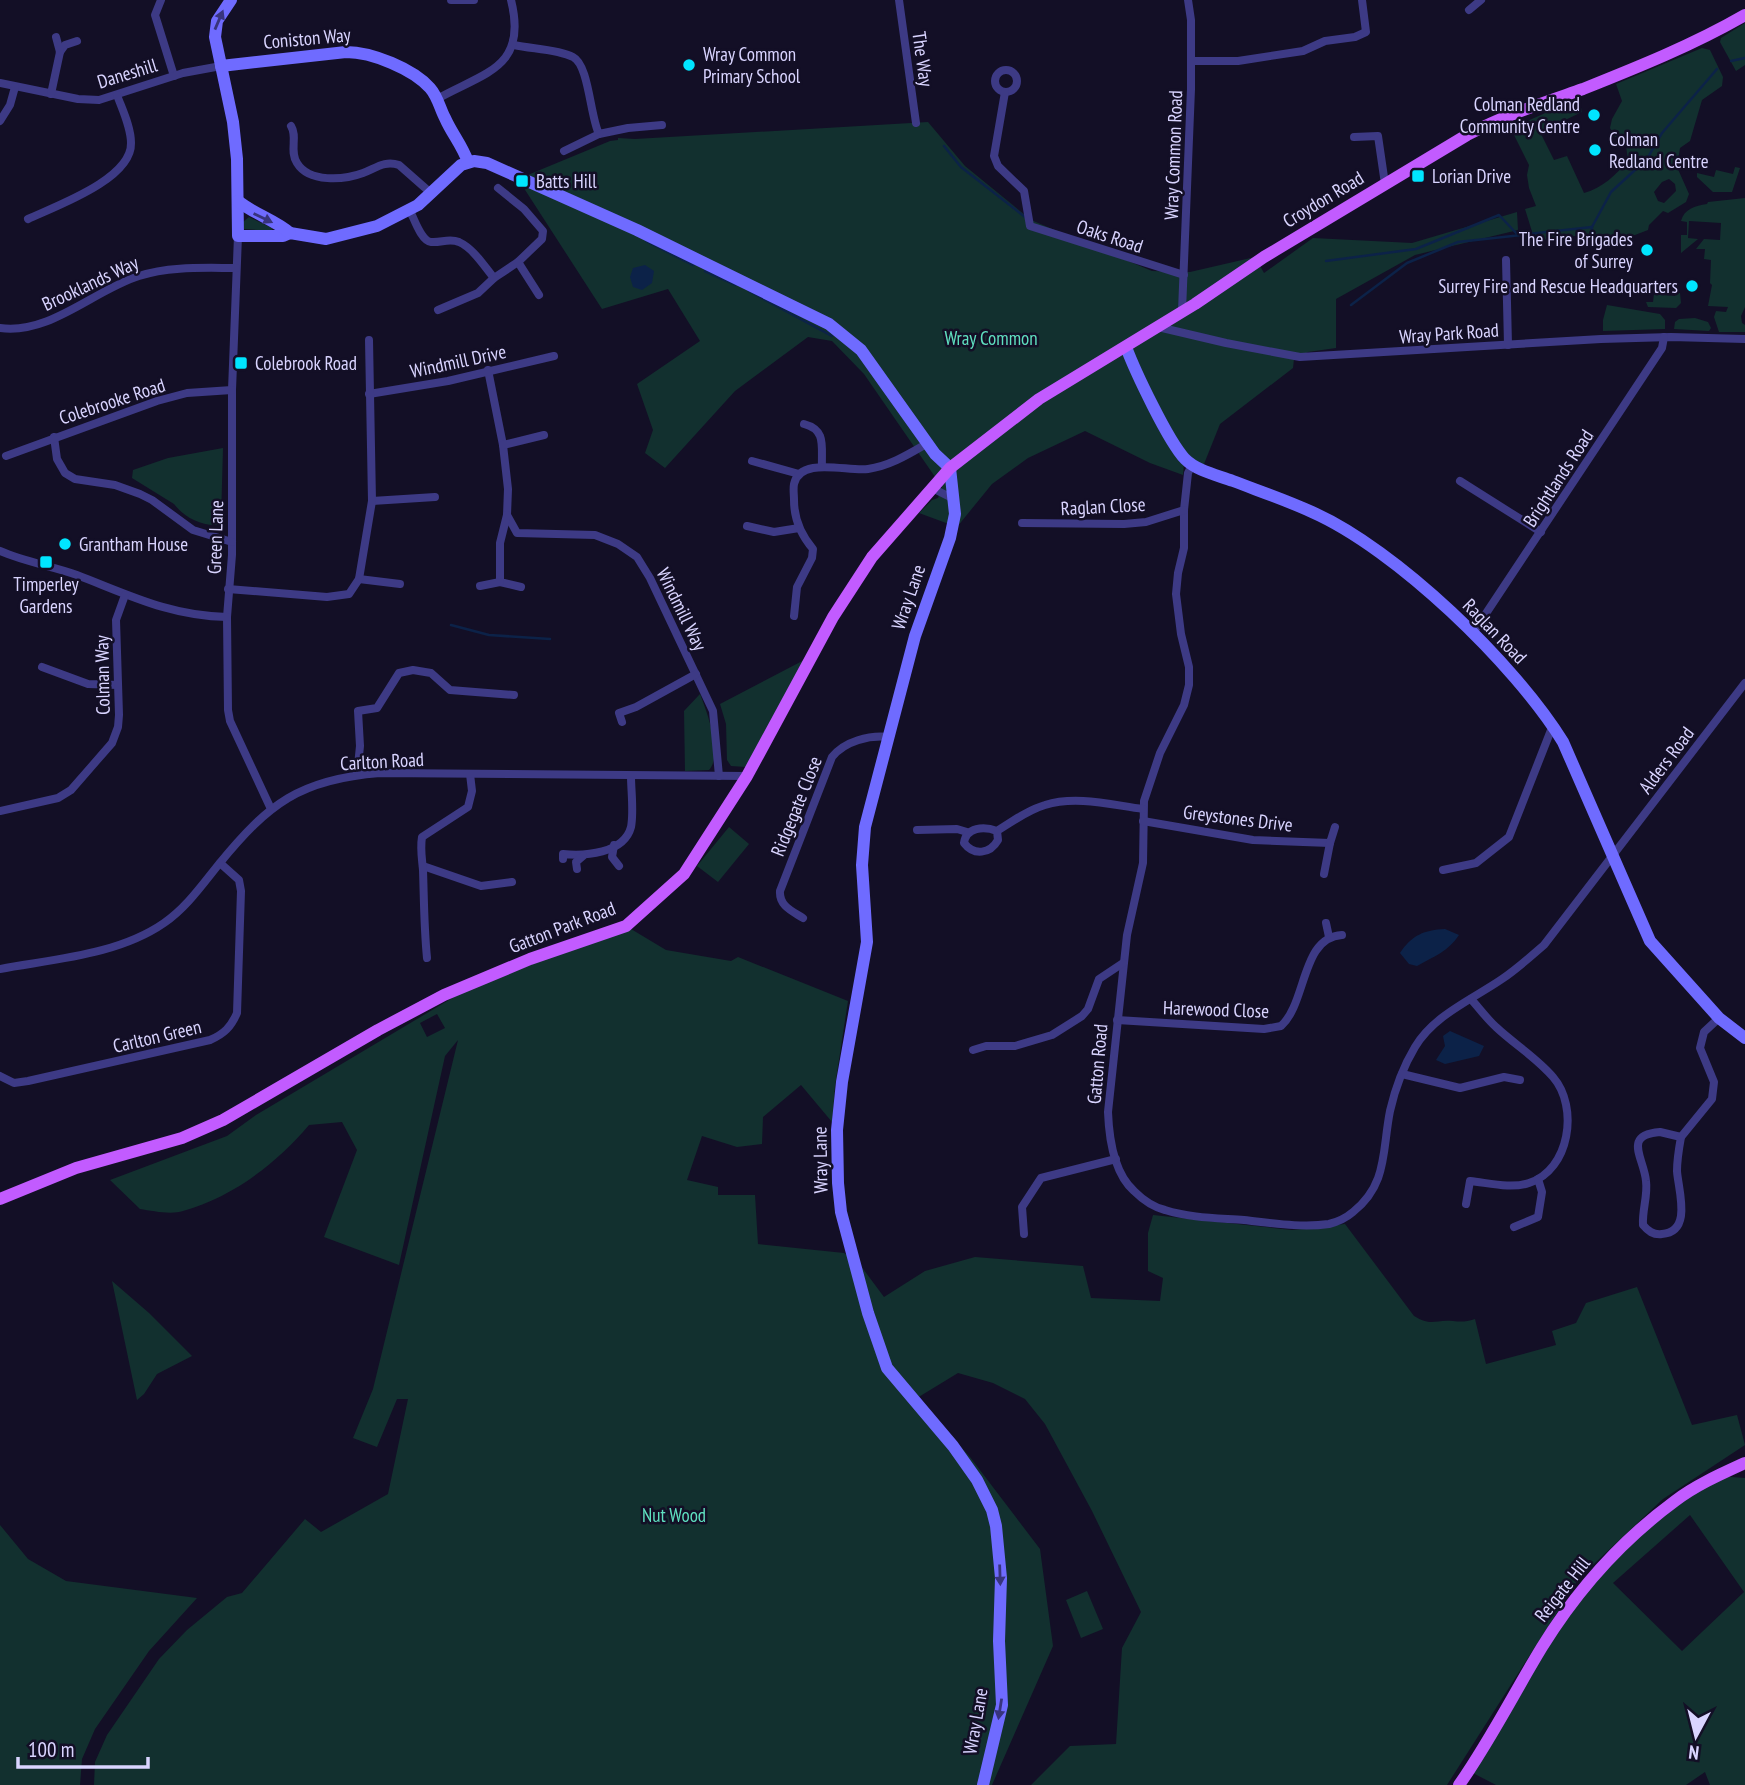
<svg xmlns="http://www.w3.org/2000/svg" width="1745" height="1785" font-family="'PT Sans Narrow',sans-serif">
<rect width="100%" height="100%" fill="#130f26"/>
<g fill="#12302f" fill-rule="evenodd">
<polygon points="1745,23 1745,65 1736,71 1720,42 1721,38"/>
<path d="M1702,48L1710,50L1723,77L1722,86L1702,100L1690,141L1680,148L1677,167L1689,194L1686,202L1668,213L1663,211L1649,225L1648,230L1635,235L1623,237L1620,233C1607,235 1594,243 1581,235L1549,240L1534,238L1525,209L1536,206L1529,188L1527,175L1529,165L1512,131L1516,126L1579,98L1582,112L1540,132L1554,160L1567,156L1584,193C1603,188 1615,175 1628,161L1625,137H1615L1610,128L1612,119L1622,101L1616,84ZM1669,179L1675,184L1676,191L1664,203L1658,201L1654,192L1662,182Z"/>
<polygon points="928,122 965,166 1031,220 1152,271 1190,272 1255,257 1264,273 1313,238 1412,243 1517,212 1518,230 1415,255 1336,299 1336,348 1308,352 1294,359 1293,368 1220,424 1204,464 1184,464 1183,475 1150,463 1085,431 1028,458 992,484 957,527 919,513 932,500 938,498 942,487 864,374 832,341 808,337 735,391 665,468 645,453 653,430 637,384 700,341 668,289 602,309 518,179 610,141 618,140 618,138 635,139"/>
<polygon points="1735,167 1740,168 1732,192 1713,192 1697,177 1697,173 1714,177 1716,170 1733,174"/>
<path d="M1745,198V307L1741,316L1742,323L1745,325V332H1719L1714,317L1716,311L1726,312L1728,307L1708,306L1712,285L1710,283L1711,260L1704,259L1705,249H1696L1704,239L1720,240L1721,223L1689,221L1688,238L1698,239L1681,253V235H1687V222L1681,221C1684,209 1695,206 1707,204L1708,202Z"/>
<polygon points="249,217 272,228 272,231 244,229 243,222"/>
<polygon points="1676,293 1680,293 1681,303 1676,308 1648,307 1646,302 1653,302 1654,294 1675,296"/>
<polygon points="1607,305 1660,314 1665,320 1665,329 1603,331 1603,320"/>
<polygon points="1695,318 1708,322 1711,328 1709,331 1674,329 1675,322 1679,319"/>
<path d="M223,448L221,520L217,525C201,526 184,517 174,504L132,478L133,470L168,458Z"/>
<polygon points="808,658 746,767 731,766 727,760 726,724 720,704"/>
<path d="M700,694C707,712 723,755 709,770L685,771L684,711Z"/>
<polygon points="729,827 749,844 718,882 697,866"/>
<path d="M626,926L666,950L731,961L738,957L848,1001L835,1086L832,1122L801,1085L763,1117L762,1144L737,1147L702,1136L687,1180L718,1187V1195H755L758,1244L844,1253L858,1262L884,1297L925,1271L975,1257L1083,1266L1091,1298L1160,1301L1163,1278L1148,1271V1233L1153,1215L1292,1230L1345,1224L1414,1316C1432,1327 1435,1319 1453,1321C1461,1322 1466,1322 1475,1319L1486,1364L1556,1345L1552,1331L1576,1323L1586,1303L1637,1287L1692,1425L1737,1415L1745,1445L1663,1499L1579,1578L1447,1785H1031L1070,1746L1116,1744L1122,1648L1141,1612L1092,1511L1045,1424L1025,1399L993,1383L958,1373L917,1398L970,1457L1040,1549L1053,1646L992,1785H94L95,1762L107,1735L159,1659L187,1630L227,1597L242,1593L305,1519L321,1532L388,1494L408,1399H397L377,1447L353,1438L373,1389L458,1040L445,1056L399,1265L324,1237L357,1150L342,1122L309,1125C277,1163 233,1197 183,1211C171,1215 153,1211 140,1209L110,1180L227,1136L256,1115L459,994ZM437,1014L445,1028L427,1037L420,1023Z"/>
<polygon points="112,1281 149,1313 192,1356 157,1374 144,1394 137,1400"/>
<path d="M1718,1476L1745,1478V1785H1710L1705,1772L1686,1785H1496L1469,1771L1544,1644L1632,1537ZM1690,1515L1744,1592L1682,1651L1613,1583Z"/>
<polygon points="0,1525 28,1559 66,1581 197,1598 149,1651 95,1729 82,1759 80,1785 0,1785"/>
<polygon points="1087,1591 1103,1629 1081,1638 1066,1600"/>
</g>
<g fill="#0c2248">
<polygon points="645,265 654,271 652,283 642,290 633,287 630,277 633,268"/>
<path d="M1445,929L1459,935C1449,951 1433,957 1417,966L1409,964L1400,953C1412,935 1424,930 1445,929Z"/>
<polygon points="1450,1031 1484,1046 1479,1056 1445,1064 1436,1060 1445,1046 1443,1036"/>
</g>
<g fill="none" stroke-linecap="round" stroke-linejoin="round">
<g stroke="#0c2248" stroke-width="2.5">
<polyline points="1731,61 1745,58"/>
<polyline points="944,146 961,167 1025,217"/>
<polyline points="1591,238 1592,227 1611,192 1647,159 1662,133 1717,69"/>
<polyline points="646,241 693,265"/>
<polyline points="1326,261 1416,249 1499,215 1517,234"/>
<polyline points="705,271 736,285"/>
<polyline points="749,291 832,336"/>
<polyline points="1351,305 1407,263 1458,242 1592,227"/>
<polyline points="451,625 489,635 550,639"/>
</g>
<g stroke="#3d3a85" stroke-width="8">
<polyline points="161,0 155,15 174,76"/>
<polyline points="451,0 474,0"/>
<polyline points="899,0 916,123"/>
<polyline points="1469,10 1481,0"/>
<path d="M514,45C532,49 557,49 573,57C589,65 590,116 599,134L628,128L662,125"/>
<polyline points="60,52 65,45 77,41"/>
<polyline points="1192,61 1238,61 1303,51 1325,41 1355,37 1366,32 1362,0"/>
<circle cx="1006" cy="81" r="11"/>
<polyline points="0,83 78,99 99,100 183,73 221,66"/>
<polyline points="1005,92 994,156 998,166 1024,191 1030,226 1184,275"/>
<polyline points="51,94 60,52 56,37"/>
<path d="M437,99C485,72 528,68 511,0"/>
<polyline points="0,121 10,105 15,87"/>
<path d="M291,126C298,137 289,151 297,163C309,183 344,180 363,173C376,168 385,160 399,165L432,194"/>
<polyline points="1354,137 1378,136 1385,184"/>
<polyline points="564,151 599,134"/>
<polyline points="498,188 524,209 543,231 542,239 518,262 539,295"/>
<path d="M410,211C414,218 421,241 431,242C441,243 449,238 459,242C474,249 484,266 494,278L518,262"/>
<path d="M28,219C56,206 132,179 131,143C131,127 122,109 117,95"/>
<polyline points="238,236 232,390 232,555 227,617 228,710 230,721 271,809"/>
<polyline points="1506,260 1508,345"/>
<polyline points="438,310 478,293 494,278"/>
<polyline points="1182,311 1191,89 1191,20 1188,0"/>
<polyline points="1158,327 1226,343 1300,357 1601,339 1671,337 1745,339"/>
<path d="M0,328C50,335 94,290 139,276C169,266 204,268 236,268"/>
<polyline points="488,370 503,445 508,489 507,515 517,533 595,535 618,544 637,557 650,578 713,711 719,776"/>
<polyline points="369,394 448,381 554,356"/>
<path d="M804,424C827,430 821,447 822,467"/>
<polyline points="54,437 57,459 65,473 75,479 115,485 140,494 152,500 193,530 232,542"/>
<polyline points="503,445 544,435"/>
<polyline points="6,456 157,401 187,393 232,390"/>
<polyline points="752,461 799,474"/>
<path d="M1192,465L1188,473L1184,510V548L1178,573L1176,594L1181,634L1189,667V685L1184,705L1160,753L1144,801L1143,863L1127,935L1108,1112C1109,1138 1114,1173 1134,1191C1142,1199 1153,1207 1165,1210C1190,1218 1218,1218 1244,1220C1272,1223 1301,1228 1329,1224C1337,1222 1346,1218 1353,1212C1388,1184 1382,1151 1390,1111C1395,1089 1403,1067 1415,1047C1434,1015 1473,999 1502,979C1517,969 1530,957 1544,945L1745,683"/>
<polyline points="1460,481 1541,532"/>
<polyline points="932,488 950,497 954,502"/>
<polyline points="372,501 435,497"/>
<polyline points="507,515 500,543 500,582 521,587"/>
<polyline points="1022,523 1124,524 1146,522 1184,510"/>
<polyline points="747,526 774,532 799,528"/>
<path d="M0,551C25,562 52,566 77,575C129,595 170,616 227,617"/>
<polyline points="359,579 400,584"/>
<polyline points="480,586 500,582"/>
<polyline points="228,589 327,597 349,594 359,579 372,501 369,340"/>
<path d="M794,616L797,587L812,558L813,549C801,535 794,520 794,500C794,495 793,489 794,484C800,456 848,472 868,469C890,466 909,454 928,443"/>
<polyline points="1473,633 1662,348 1664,337"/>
<polyline points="42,667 88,684 118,685"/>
<polyline points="622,722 619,713 636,707 696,674"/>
<polyline points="357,775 360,746 358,711 377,708 399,673 413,670 431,673 450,690 514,695"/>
<polyline points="0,811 58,798 71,790 112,743 118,727 119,715 116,620 125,595"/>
<polyline points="1143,821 1253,840 1330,843 1335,827"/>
<polyline points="917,830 957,829 967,832"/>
<path d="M997,831L998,840C990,854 974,856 964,843C966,827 984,826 997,831C1013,821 1028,810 1045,805C1076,795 1112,805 1143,809"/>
<polyline points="614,845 612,857 619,866"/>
<path d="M563,859V854C584,856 624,854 631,827C634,812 631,791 631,776"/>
<polyline points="423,866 481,886 512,882"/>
<polyline points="577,869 576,862 583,856"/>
<polyline points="1443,870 1476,863 1509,837 1553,725"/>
<polyline points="1324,874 1330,843"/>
<path d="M803,918C792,911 779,906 780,891L832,757C845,741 869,735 889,737"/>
<polyline points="1326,923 1329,937"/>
<path d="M427,958C424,928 424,899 423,870C422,858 420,849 422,837L468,807L472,791L470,774"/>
<path d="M0,969C54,959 118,955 164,923C186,908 202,885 219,864C268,804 300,779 380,773L747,776"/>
<path d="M1117,1020L1264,1029L1281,1026C1307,1003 1301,937 1342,935"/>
<polyline points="973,1050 986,1046 1015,1046 1052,1035 1082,1016 1088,1009 1099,979 1123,963"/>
<polyline points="1402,1074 1460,1088 1504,1077 1520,1080"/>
<path d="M0,1076L14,1083L28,1081L210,1040C224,1034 231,1027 237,1013L241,891L239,880L220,863"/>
<path d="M1660,1132L1681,1137C1679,1148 1677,1159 1677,1171C1678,1189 1693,1232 1662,1234C1653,1235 1648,1231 1643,1225C1642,1210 1648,1196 1646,1181C1644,1158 1622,1135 1660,1132Z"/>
<polyline points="1681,1137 1712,1099 1714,1082 1700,1048 1704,1032 1719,1018"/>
<path d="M1466,1204L1470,1181C1489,1183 1511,1189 1529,1183C1570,1170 1579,1107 1553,1077C1537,1058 1514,1044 1496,1027C1487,1019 1479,1008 1471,999"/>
<polyline points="1514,1227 1538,1217 1542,1192 1538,1179"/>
<polyline points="1024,1234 1022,1207 1041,1178 1116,1159"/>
</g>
<g stroke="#6f6bff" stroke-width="12">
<polyline points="231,0 217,21 215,37 233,122 237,159 238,236 283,236 290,233 326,239 377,226 418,205 461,165 474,161 487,163 637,230 829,324 861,350 935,454 950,468 955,514 950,538 915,636 865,827 862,865 867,942 842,1082 837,1130 838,1183 841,1212 868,1313 887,1368 953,1446 977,1480 992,1510 996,1526 1001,1578 999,1641 1002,1705 983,1785"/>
<path d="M221,66L346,52C372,52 413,69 430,88C438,97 440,109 445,118C452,134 462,145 468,162"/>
<path d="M238,201C254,214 275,220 290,233"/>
<path d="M1126,347C1135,371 1168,441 1185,459C1197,471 1217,475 1233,481C1259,491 1286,500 1312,512C1396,549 1515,664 1563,742L1650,941L1719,1018L1745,1038"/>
</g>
<g stroke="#c25bff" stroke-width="12">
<path d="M0,1199L76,1168L182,1138L223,1120L378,1030L444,995L530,959L626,926L684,874L747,776L833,617L872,557L950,468L1039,399L1195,304L1264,257L1467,135C1505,115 1543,103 1583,89C1638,67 1693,45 1745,15"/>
<path d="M1459,1785C1490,1741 1514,1693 1542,1647C1576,1592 1622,1540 1675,1501C1696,1485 1721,1474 1745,1463"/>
</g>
</g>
<defs><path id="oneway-solid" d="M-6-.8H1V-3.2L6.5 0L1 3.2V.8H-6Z" transform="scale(1.75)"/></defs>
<g fill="#38347d">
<use href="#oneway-solid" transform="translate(219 20) rotate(-67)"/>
<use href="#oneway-solid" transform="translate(263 218) rotate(26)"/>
<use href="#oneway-solid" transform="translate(1000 1575) rotate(88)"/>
<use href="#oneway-solid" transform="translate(1000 1709) rotate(99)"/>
</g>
<g fill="#00e5ff" stroke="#130f26" stroke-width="2.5">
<circle cx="689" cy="65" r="7"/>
<circle cx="1594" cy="115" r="7"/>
<circle cx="1595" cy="150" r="7"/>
<rect x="1411" y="169" width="14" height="14" rx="3.5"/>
<rect x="515" y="174" width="14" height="14" rx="3.5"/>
<circle cx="1647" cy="250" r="7"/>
<circle cx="1692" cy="286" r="7"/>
<rect x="234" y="356" width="14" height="14" rx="3.5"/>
<circle cx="65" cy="544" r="7"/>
<rect x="39" y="555" width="14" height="14" rx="3.5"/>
</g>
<g text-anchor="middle" stroke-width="5" stroke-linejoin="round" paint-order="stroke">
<g font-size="19" fill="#d9d4ff" stroke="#130f26">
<text transform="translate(307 38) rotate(-5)" y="7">Coniston Way</text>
<text transform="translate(923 59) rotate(82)" y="7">The Way</text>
<text transform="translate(127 73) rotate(-17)" y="7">Daneshill</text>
<text transform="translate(1173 155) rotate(-88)" y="7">Wray Common Road</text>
<text transform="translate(1323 199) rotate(-31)" y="7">Croydon Road</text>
<text transform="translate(1110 236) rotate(18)" y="7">Oaks Road</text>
<text transform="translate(90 283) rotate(-25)" y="7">Brooklands Way</text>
<text transform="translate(1449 333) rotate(-4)" y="7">Wray Park Road</text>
<text transform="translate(458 361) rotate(-12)" y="7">Windmill Drive</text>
<text transform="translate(112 401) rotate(-18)" y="7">Colebrooke Road</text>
<text transform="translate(1558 478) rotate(-57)" y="7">Brightlands Road</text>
<text transform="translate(1103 506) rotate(-3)" y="7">Raglan Close</text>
<text transform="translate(215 537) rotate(-88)" y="7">Green Lane</text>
<text transform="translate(908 597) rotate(-71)" y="7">Wray Lane</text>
<text transform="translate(682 609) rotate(64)" y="7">Windmill Way</text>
<text transform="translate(1495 631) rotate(46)" y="7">Raglan Road</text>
<text transform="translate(102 675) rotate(-91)" y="7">Colman Way</text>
<text transform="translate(1666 760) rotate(-53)" y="7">Alders Road</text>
<text transform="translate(382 761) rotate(-3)" y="7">Carlton Road</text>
<text transform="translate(796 806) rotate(-68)" y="7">Ridgegate Close</text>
<text transform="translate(1238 818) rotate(7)" y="7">Greystones Drive</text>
<text transform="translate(562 927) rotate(-21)" y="7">Gatton Park Road</text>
<text transform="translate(1216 1009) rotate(2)" y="7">Harewood Close</text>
<text transform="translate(157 1036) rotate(-13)" y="7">Carlton Green</text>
<text transform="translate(1097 1064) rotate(-85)" y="7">Gatton Road</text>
<text transform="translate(820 1160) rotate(-91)" y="7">Wray Lane</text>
<text transform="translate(1562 1589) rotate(-52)" y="7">Reigate Hill</text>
<text transform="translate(975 1721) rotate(-80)" y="7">Wray Lane</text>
</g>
<g font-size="19" fill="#d9d4ff" stroke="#130f26" text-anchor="start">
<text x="703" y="61">Wray Common<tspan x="703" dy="22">Primary School</tspan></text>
<text x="1580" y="111" text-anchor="end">Colman Redland<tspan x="1580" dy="22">Community Centre</tspan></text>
<text x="1609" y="146">Colman<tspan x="1609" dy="22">Redland Centre</tspan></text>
<text x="1432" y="183">Lorian Drive</text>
<text x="536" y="188">Batts Hill</text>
<text x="1633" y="246" text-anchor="end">The Fire Brigades<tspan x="1633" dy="22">of Surrey</tspan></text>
<text x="1678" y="293" text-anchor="end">Surrey Fire and Rescue Headquarters</text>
<text x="255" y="370">Colebrook Road</text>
<text x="79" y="551">Grantham House</text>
<text x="46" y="591" text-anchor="middle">Timperley<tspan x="46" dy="22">Gardens</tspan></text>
</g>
<g font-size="19" fill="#5fe0c0" stroke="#130f26">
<text x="991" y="345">Wray Common</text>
<text x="674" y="1522">Nut Wood</text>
</g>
</g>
<g transform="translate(1696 1736) rotate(187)" stroke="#130f26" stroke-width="5" paint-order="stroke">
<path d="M0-5L12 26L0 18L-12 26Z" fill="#d9d4ff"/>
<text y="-10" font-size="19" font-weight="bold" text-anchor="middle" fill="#d9d4ff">N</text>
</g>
<path d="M18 1757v10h130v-10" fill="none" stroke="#d9d4ff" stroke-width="3.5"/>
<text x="28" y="1757" font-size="21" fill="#d9d4ff" stroke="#130f26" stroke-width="5" paint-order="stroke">100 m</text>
</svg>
